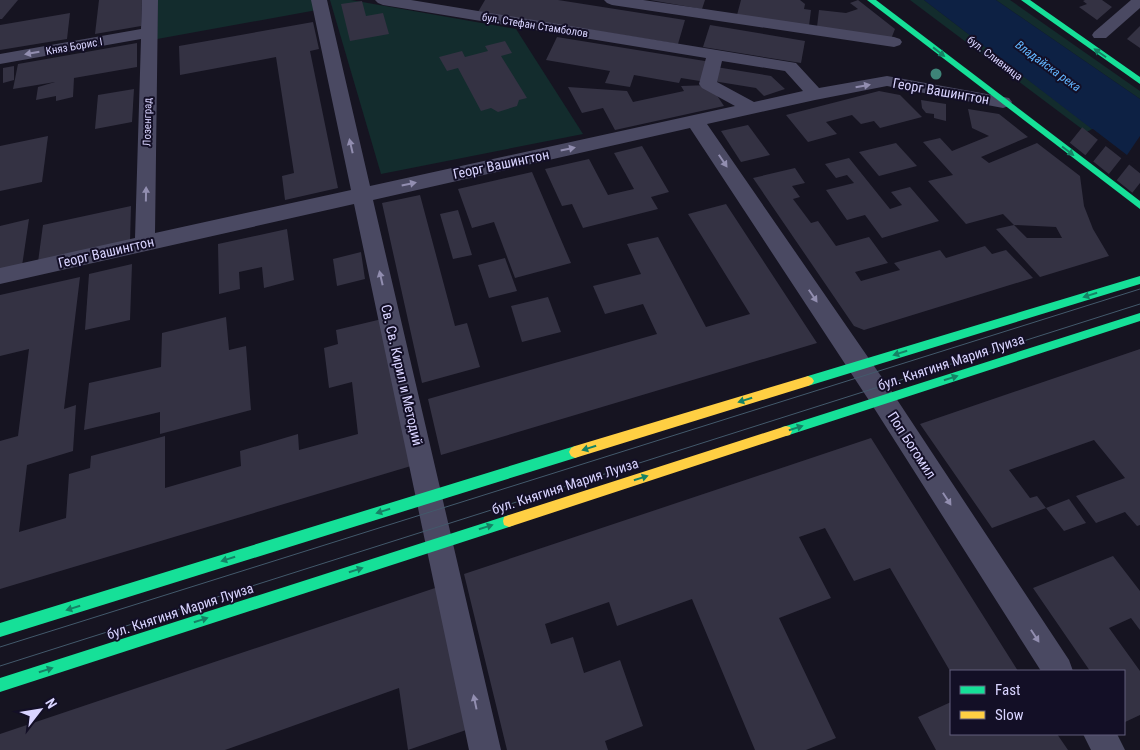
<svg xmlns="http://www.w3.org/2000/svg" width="1140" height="750" font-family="'Roboto Condensed',sans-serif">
<rect width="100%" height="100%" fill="#161421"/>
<g fill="#132c2d">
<polygon points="158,0 313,0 317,10 157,39"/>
<polygon points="330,0 351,0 516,29 583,134 381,174"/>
<polygon points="910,0 924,0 1093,129 1086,132"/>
<polygon points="996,0 1010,0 1140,91 1140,99"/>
</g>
<polygon fill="#0d2144" points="924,0 996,0 1140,99 1140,166"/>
<polygon fill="#161421" points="1093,129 1127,155 1140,136 1140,168 1090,130"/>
<g fill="#343243" fill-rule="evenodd">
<polygon points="0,0 18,0 2,19 0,19"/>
<polygon points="99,0 142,0 141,26 95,34"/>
<polygon points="485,0 558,0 685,20 678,44 478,12"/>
<polygon points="650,0 705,0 702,9"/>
<polygon points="741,0 800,0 805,4 804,9 811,10 809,26 737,15"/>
<polygon points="858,0 895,29 891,39 817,27 819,10 846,13 858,9 850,3"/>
<polygon points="1102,0 1112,7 1097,20 1079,7 1087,4 1083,1 1085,0"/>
<polygon points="362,1 366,16 383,13 389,34 350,41 341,4"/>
<polygon points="70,13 67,39 0,50 0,25"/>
<polygon points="313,22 319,49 310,51 338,188 285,200 282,176 294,173 276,57 180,75 179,46"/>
<polygon points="710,25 805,41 801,63 703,47"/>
<polygon points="1140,26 1140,48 1127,39"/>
<polygon points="557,37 711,62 706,82 681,78 679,83 634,75 630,87 605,83 610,71 546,60"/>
<polygon points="505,41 512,53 501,56 527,98 519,100 517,106 498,112 491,108 481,111 458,68 447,71 439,57 462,51 465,57 488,51 485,46"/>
<polygon points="137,43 137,67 74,78 73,97 56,101 56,96 36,100 38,87 55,82 13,89 18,64"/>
<polygon points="14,66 14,80 3,83 3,68"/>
<polygon points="716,67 771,76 785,89 764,96 756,88 713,81"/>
<polygon points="710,85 724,106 615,130 603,108 582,113 568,87 627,91 633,102 684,91 681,86"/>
<polygon points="134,89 132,122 95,129 98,95"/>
<polygon points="879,91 900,95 922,117 880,128 874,121 861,124 852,115 826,122 837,134 808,142 786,115"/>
<polygon points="921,100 946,104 946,121 934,118 934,114 926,113 922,108"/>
<path d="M968,109L999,114L1028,137L981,157L989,163L1037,143L1080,176L1084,206L1093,229L1109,256L1040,277L996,229L1014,225L1003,214L966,224L928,181L953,175L923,142L940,138L952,151L989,136L972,128ZM1014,225L1056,227L1062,238H1027Z"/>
<polygon points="748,125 770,155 741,162 721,131"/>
<polygon points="48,136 42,182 0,191 0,146"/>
<polygon points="896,143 917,166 879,176 859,152"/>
<polygon points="642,146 669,192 651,197 658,209 583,228 572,204 562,206 545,169 589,159 608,195 634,189 614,153"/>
<polygon points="849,158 890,209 902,205 891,192 910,187 939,221 882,238 865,215 847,220 826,190 854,183 847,175 836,178 825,164"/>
<polygon points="795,168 805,183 792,186 800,197 793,199 811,223 818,221 836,246 869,237 888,263 855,272 861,281 900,270 894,263 940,250 946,258 985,246 992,254 1006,250 1033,278 864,330 854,326 753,178"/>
<polygon points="532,172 571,263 515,278 494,222 472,228 458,189"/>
<polygon points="420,195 455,326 467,323 480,367 422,383 382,203"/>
<polygon points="726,204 817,343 441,455 428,399 657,334 643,304 605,314 593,286 641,274 627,244 658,237 706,327 750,314 688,214"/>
<polygon points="131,206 130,242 38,262 43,225"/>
<polygon points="458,210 472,255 453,259 440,214"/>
<polygon points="29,219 22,266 0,271 0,226"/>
<polygon points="287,229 294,280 264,288 262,267 239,272 240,289 219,294 218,244"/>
<polygon points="361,252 365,279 337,286 333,259"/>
<polygon points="505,258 517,291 489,298 478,265"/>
<polygon points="132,264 130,320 85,330 89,274"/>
<polygon points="80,277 64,409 76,405 73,451 27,465 19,532 66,518 69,474 90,468 91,456 165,436 165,488 241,466 240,451 298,434 299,450 358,434 352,382 329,388 324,348 338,344 336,330 382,319 411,466 0,589 0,441 18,436 29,349 0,356 0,295"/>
<polygon points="548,297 561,332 522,342 511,306"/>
<polygon points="226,317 229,350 246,346 251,410 160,434 160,412 84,430 89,383 161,367 162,333"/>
<polygon points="1140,349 1140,525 1137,526 1125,512 1096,523 1076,496 1125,478 1094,440 1009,470 1030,498 1037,496 1046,508 992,528 920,424"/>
<polygon points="871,438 1018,671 950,671 890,568 854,581 825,528 799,537 831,598 779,618 836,738 806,750 755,750 692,599 617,626 609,602 545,624 551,644 573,637 584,673 620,660 643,726 605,741 608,750 507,750 464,574"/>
<polygon points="1069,499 1086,523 1064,531 1046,508"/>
<polygon points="1113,556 1140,591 1140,630 1131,618 1109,628 1140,671 1140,715 1125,722 1124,671 1090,671 1033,588"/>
<polygon points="441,586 469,729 408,750 399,688 225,750 0,750 0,734"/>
<polygon points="951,702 951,734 1057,734 1068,750 936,750 918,717"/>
</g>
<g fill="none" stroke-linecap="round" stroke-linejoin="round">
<polyline stroke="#333142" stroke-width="20" stroke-dasharray="20 10" stroke-linecap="butt" points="1076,135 1140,186"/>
<g fill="#4a4962" fill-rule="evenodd">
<path d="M142,0H158L155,233L351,190L311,0H327L370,186L735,106L702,88L699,84L706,58L383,5L378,3L375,0H411L790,62L796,63L819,88L887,76L1009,98L1012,102L1009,106L1003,108L887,86L815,100L707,124L892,392L1069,660L1073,671H1041L874,408L690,128L373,200L501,750H469L354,204L0,284V268L135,238L141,39L0,64V54L141,29ZM722,61L785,71L803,91L754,102L717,82Z"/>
<polygon points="604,0 643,0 894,37 900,39 902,42 900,45 894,47 612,5 607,3"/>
<polygon points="1131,0 1140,0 1140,8 1106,38 1094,38 1092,35 1094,32"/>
<polygon points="1083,734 1117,734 1125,750 1091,750"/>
</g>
<g fill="#16e098" fill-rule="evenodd">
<polygon points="867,0 876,0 1140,201 1140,209"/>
<polygon points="1021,0 1030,0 1140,77 1140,84"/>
<polygon points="1140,276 1140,284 808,386 804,384 802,381 804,378 808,376"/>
<polygon points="1140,313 1140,321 786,436 782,435 780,431 782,427 786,426"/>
<polygon points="575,446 579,448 581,452 579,456 575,458 0,637 0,623"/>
<polygon points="509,515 514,517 515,521 514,525 509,527 0,692 0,678"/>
</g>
<g fill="#ffcf43" fill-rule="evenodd">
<polygon points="808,376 812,378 814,381 812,384 808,386 575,458 571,456 569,452 571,448 575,446"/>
<polygon points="786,426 790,427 792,431 790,435 786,436 509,527 504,525 503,521 504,517 509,515"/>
</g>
<g stroke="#43596b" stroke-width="1">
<polyline points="0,647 1140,289"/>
<polyline points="0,666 1140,304"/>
</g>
</g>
<circle fill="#3e8478" cx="936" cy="74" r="5.5"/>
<defs><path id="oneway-solid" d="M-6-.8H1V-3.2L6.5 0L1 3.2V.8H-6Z" transform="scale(1.25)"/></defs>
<g fill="#158265">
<use href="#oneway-solid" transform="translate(939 52) rotate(38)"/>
<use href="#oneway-solid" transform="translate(1100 53) rotate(-145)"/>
<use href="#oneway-solid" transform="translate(1068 151) rotate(37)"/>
<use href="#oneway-solid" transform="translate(1090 295) rotate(163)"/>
<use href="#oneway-solid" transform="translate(900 353) rotate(163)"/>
<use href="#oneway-solid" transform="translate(951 378) rotate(-18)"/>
<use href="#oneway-solid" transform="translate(745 400) rotate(163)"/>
<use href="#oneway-solid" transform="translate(796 428) rotate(-18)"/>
<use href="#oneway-solid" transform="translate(589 448) rotate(163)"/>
<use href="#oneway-solid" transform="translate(641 478) rotate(-18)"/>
<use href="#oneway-solid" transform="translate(383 511) rotate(163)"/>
<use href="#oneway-solid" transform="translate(486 527) rotate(-18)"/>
<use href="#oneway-solid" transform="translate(228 559) rotate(163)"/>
<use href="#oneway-solid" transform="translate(356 570) rotate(-18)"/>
<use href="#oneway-solid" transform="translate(73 608) rotate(163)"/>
<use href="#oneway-solid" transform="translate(201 620) rotate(-18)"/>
<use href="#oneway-solid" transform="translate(46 670) rotate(-18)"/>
</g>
<g fill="#928eb0">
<use href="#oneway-solid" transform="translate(32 53) rotate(170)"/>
<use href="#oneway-solid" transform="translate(863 86) rotate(-10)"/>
<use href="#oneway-solid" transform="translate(351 146) rotate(-103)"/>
<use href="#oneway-solid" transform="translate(568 149) rotate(-12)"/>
<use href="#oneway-solid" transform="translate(723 161) rotate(56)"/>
<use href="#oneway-solid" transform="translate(409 184) rotate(-12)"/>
<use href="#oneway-solid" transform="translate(146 194) rotate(-89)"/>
<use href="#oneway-solid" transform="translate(381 278) rotate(-103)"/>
<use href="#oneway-solid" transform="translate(813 296) rotate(56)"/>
<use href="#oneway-solid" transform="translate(947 499) rotate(57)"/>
<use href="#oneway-solid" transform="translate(1035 636) rotate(57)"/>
<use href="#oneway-solid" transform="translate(475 702) rotate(-102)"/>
</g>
<g text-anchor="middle" stroke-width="4" stroke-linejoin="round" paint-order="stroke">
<g font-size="11" fill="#d9d4ff" stroke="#130f26">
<text transform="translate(535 25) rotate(9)" y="4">бул. Стефан Стамболов</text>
<text transform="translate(74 46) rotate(-10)" y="4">Княз Борис I</text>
<text transform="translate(995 58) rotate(37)" y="4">бул. Сливница</text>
<text transform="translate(147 122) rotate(-89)" y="4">Лозенград</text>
</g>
<g font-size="12" font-style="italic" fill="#62b6ff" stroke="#130f26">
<text transform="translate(1048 66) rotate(36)" y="4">Владайска река</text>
</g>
<g font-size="14" fill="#d9d4ff" stroke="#130f26">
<text transform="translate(941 91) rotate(10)" y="5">Георг Вашингтон</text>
<text transform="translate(501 164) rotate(-12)" y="5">Георг Вашингтон</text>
<text transform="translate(106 252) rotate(-13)" y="5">Георг Вашингтон</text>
<text transform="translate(951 362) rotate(-18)" y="5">бул. Княгиня Мария Луиза</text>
<text transform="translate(402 375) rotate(77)" y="5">Св. Св. Кирил и Методий</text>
<text transform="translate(912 445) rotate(57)" y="5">Поп Богомил</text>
<text transform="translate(565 486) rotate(-18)" y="5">бул. Княгиня Мария Луиза</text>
<text transform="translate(180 611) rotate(-18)" y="5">бул. Княгиня Мария Луиза</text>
</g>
</g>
<rect x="950" y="670" width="175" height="65" fill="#130f26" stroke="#625e7d"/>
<rect x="960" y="686" width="25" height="8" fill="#16e098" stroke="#625e7d"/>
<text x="995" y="695" font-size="15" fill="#d9d4ff">Fast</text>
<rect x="960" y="711" width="25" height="8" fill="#ffcf43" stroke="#625e7d"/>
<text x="995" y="720" font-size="15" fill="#d9d4ff">Slow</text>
<g transform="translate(40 710) rotate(59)" stroke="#130f26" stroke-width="4" paint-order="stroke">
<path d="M0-4L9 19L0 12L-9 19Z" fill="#d9d4ff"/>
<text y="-8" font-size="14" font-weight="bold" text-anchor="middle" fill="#d9d4ff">N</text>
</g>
</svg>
